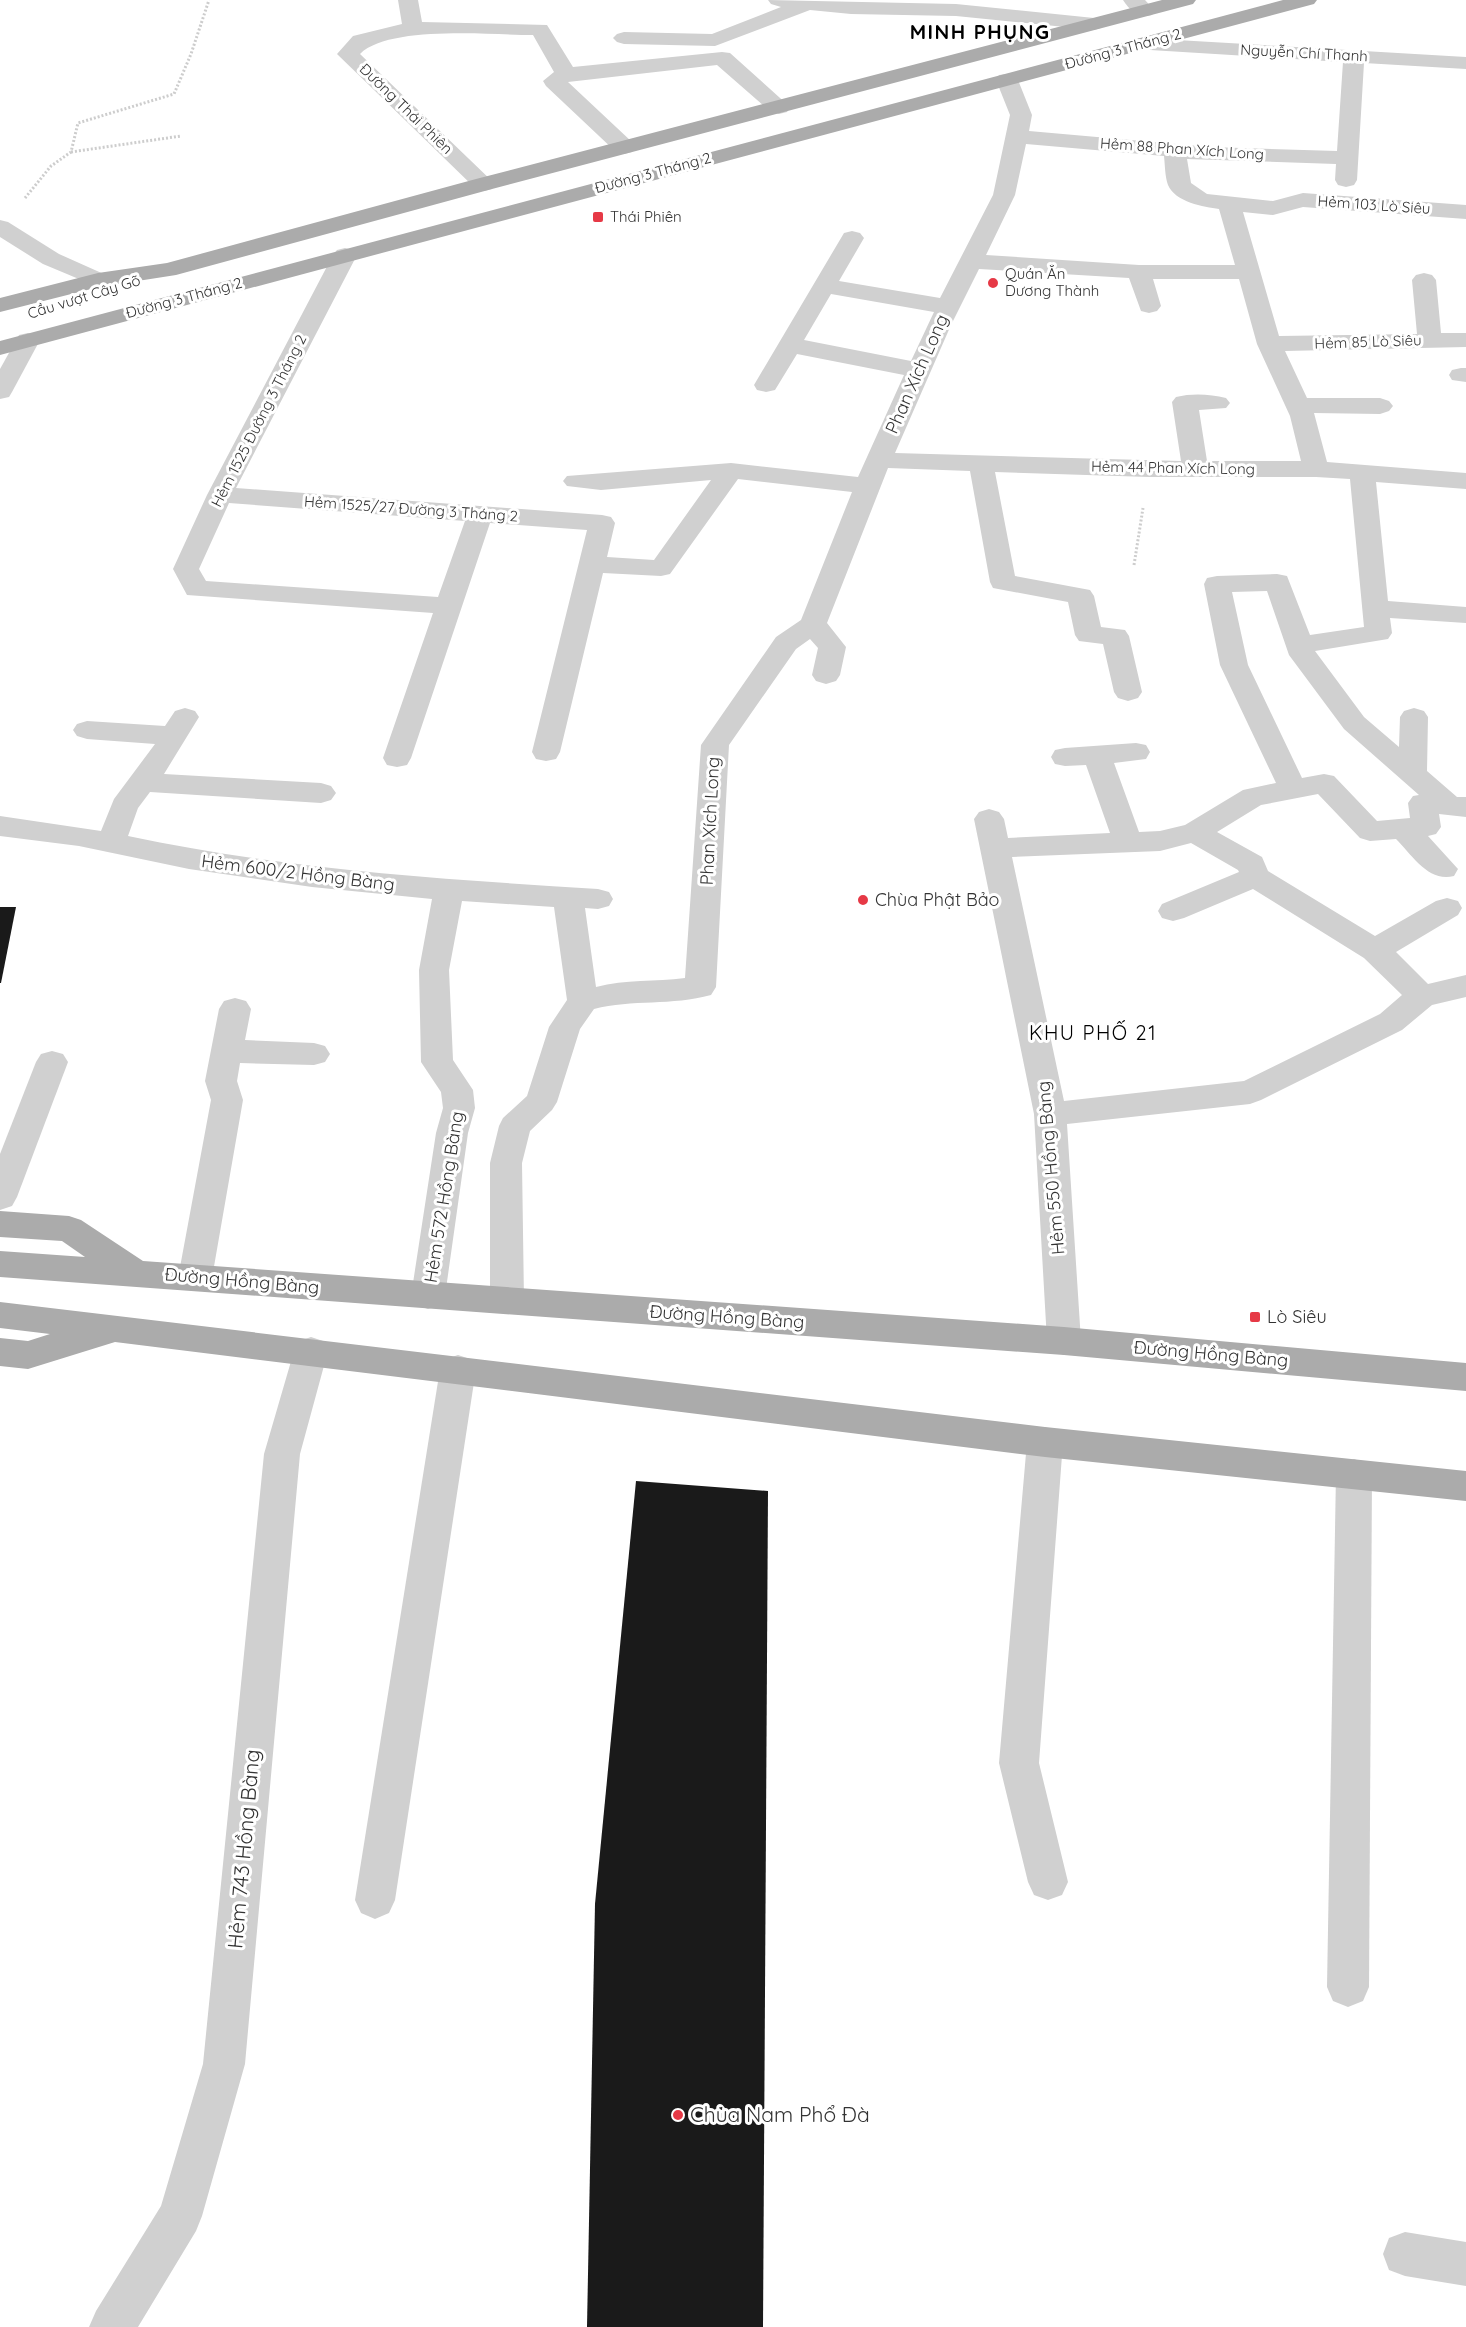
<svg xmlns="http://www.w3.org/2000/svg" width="1466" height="2327" font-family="Quicksand,sans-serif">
<rect width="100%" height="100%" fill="#fff"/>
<g fill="#1a1a1a">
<polygon points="0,907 16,907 1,983 0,983"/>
<polygon points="636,1481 768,1491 763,2327 587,2327 595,1904"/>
</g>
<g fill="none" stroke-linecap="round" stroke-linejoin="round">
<g stroke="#cdcdcd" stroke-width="3" stroke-dasharray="2 2" stroke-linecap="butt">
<polyline points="71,152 181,136"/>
<polyline points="25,198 51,166 71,152 78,123 174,94 191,54 209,0"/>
<polyline points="1134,565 1143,508"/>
</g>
<g fill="#d0d0d0" fill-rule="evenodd">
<path d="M398,0H418L422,22L547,25L573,67L722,52L730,53L790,107L787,112L779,114L771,112L717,65L568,82L632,142L635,147L632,152L624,154L616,152L546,86L543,81L554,72L533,35C492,35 389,25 360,54L495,184L492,189L484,191L476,189L337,54L353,36L402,24Z"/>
<polygon points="768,0 956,4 1094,18 1101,20 1105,24 1101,28 1094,30 956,16 851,14 810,10 715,46 624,44 617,42 613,38 617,34 624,32 712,34 781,7 771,4"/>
<path d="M1123,0H1145L1155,11L1152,15C1139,19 1130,11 1123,0Z"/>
<path d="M1142,38L1466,57V69L1364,63L1357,180L1354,185L1346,187L1338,185L1335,180L1336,164L1187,159L1191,183L1207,194L1273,201L1303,193L1466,205V219L1303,207L1273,215L1243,212L1279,336L1417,334L1412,280L1416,275L1424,273L1432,275L1436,280L1441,333H1466V347L1285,351L1307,398H1380L1389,401L1393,406L1389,411L1380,414L1314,413L1327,462L1466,473V489L1376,482L1388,601L1466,607V623L1390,618L1392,633L1388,639L1315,651L1364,717L1399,747L1400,717L1404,711L1414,708L1424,711L1428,717L1427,771L1457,797H1466V817L1439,814L1441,827L1436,834L1428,836L1458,869L1454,876C1429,883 1412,855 1396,839L1370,841L1360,838L1318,794L1261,805L1217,832L1262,857L1268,871L1375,936L1436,901L1447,898L1458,901L1462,908L1458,915L1396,952L1428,984L1466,975V997L1432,1005L1402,1030L1261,1100L1250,1104L1067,1124L1081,1341L1076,1351L1064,1355L1052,1351L1047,1341L1034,1114L974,819L979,812L989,809L999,812L1004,819L1008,838L1110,833L1086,765L1065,766L1055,764L1051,757L1055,750L1065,748L1136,743L1146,745L1150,752L1146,759L1114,763L1139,832L1160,831L1185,825L1243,790L1276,783L1220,665L1204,584L1207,578L1217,576L1277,574L1287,576L1310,635L1364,627L1350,479L1316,477H1149L995,472L1015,576L1090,590L1094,596L1101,627L1125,630L1129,636L1142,692L1138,698L1128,701L1118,698L1114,692L1103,644L1079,641L1075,635L1068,602L993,588L990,582L970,471L888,468L827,623L846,647L840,675L836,681L826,684L816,681L812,675L818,648L810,639L796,649L729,745L716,987L711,995C672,1006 632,999 594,1009L580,1029L557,1102L552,1110L530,1131L522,1163L524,1301L519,1310L507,1314L495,1310L490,1301V1163L499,1126L503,1118L527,1096L549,1027L567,1000L554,907L462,901L449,970L453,1060L473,1090L475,1108L468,1133L445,1296L440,1305L428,1309L416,1305L411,1296L436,1133L443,1108L441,1092L421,1062L419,970L432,899L312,887L189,869L79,846L0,836V816L101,831L114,799L155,744L87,739L77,736L73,730L77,724L87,721L165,726L175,711L185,708L195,711L199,717L164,774L321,783L331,786L336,793L331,800L321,803L150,792L138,808L128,836C283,869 440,879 598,889L609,892L613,899L609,906L598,909L585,908L596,987C626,979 655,982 685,978L701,745L776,637L801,620L852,492L738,479L670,574L661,576L603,573L560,752L556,759L546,761L536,759L532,752L587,530L490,523L411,758L407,765L397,767L387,765L383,758L433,613L187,595L173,569L207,495L333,255L337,250L345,248L353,250L357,255L236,488L602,515L611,517L615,523L607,557L654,560L711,480L601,490L567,486L563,481L567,476L731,463L858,477L904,375L797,354L775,390L766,392L757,390L754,385L844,233L852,231L860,233L864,238L839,281L940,298L993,195L1010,115L996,80L999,75L1007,74L1015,75L1018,80L1032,115L1029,131L1210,147L1337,151L1343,62L1134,49L1131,44L1134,39ZM1026,144L1164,156C1165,165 1165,177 1168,185C1175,202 1204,207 1219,209L1235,265H1139L986,255L1015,195ZM979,269L1129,278L1141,311L1149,313L1157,311L1161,306L1153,279H1239L1257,344L1290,416L1301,461H1207L1199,410L1226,408L1230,403L1226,398C1210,394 1192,393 1176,397L1172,402L1181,461L895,453L951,325ZM831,294L934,312L911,361L804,340ZM229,503L465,521L438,597L206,581L199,569ZM1267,591L1289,655L1344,729L1419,795L1413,796L1408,803L1410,818L1377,821L1334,776L1324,774L1302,778L1248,665L1232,592ZM1191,843L1238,870L1239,872L1162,904L1158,911L1162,918L1173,921L1184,918L1253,889L1364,958L1402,995L1380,1014L1244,1081L1064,1101L1012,857L1160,851Z"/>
<polygon points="0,220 8,222 59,254 106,275 110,280 106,285 98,287 43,264 0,237"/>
<polygon points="28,333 37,335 40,340 12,392 9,397 0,399 0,369 19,335"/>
<polygon points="1461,368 1466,368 1466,382 1452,380 1449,375 1452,370"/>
<polygon points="235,998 246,1001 251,1009 245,1040 314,1043 325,1046 330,1054 325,1062 314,1065 240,1063 237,1081 243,1100 212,1278 207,1287 195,1291 183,1287 178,1278 211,1100 205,1081 219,1009 224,1001"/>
<polygon points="52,1051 63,1054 68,1062 17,1197 12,1206 0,1210 0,1154 36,1062 41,1054"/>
<polygon points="311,1337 323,1341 328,1351 300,1454 245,2064 202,2216 196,2231 138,2327 89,2327 96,2311 161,2206 203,2064 264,1454 294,1351 299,1341"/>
<polygon points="458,1355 470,1359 476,1369 395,1900 389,1913 375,1919 361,1913 355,1900 440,1369 446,1359"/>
<polygon points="1045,1427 1058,1432 1063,1442 1039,1763 1068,1882 1062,1895 1048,1900 1034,1895 1028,1882 999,1763 1027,1442 1032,1432"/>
<polygon points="1354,1459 1367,1464 1372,1474 1369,1987 1363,2001 1348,2007 1333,2001 1327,1987 1336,1474 1341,1464"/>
<polygon points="1405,2232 1466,2242 1466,2286 1405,2276 1389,2270 1383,2254 1389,2238"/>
</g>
<g fill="#ababab" fill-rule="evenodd">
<polygon points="1162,0 1196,0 1193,4 492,189 176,275 99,287 0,312 0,298 98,273 167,263 476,179"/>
<polygon points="1283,0 1317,0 1314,4 0,355 0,341"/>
<polygon points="0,1211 69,1216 81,1220 143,1261 1064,1327 1466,1363 1466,1391 1064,1355 0,1277 0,1251 85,1257 62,1241 0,1237"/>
<polygon points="0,1302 1045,1427 1466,1471 1466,1501 1045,1457 115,1342 28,1369 0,1366 0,1338 28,1341 50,1334 0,1328"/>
</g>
</g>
<g fill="#e63946" stroke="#fff" stroke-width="2">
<rect x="592" y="211" width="12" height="12" rx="3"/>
<circle cx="993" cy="283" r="6"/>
<circle cx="863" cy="900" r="6"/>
<rect x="1249" y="1311" width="12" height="12" rx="3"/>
<circle cx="678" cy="2115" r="6"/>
</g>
<g text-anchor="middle" stroke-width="6" stroke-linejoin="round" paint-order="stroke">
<g font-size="15" fill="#333" stroke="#fff">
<text transform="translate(1123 49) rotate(-15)" y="5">Đường 3 Tháng 2</text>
<text transform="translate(1304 53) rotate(3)" y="5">Nguyễn Chí Thanh</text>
<text transform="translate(406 109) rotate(44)" y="5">Đường Thái Phiên</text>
<text transform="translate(1182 149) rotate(4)" y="5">Hẻm 88 Phan Xích Long</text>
<text transform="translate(653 173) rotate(-15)" y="5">Đường 3 Tháng 2</text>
<text transform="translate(1374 205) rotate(4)" y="5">Hẻm 103 Lò Siêu</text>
<text transform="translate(84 297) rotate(-17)" y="5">Cầu vượt Cây Gõ</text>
<text transform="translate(184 298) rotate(-15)" y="5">Đường 3 Tháng 2</text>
<text transform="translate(1368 342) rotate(-2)" y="5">Hẻm 85 Lò Siêu</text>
<text transform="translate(259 421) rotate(-63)" y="5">Hẻm 1525 Đường 3 Tháng 2</text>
<text transform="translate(1173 468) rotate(1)" y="5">Hẻm 44 Phan Xích Long</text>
<text transform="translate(411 509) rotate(4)" y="5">Hẻm 1525/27 Đường 3 Tháng 2</text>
</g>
<g font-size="15" fill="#333" stroke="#fff" text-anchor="start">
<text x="610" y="222">Thái Phiên</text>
<text x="1005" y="279">Quán Ăn<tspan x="1005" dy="17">Dương Thành</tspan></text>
</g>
<g font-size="18" fill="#333" stroke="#fff">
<text transform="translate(917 374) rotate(-66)" y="6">Phan Xích Long</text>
<text transform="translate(710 821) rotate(-87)" y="6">Phan Xích Long</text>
<text transform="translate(298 873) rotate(7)" y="6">Hẻm 600/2 Hồng Bàng</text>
<text transform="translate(1051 1168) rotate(-95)" y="6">Hẻm 550 Hồng Bàng</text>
<text transform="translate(444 1197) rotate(-81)" y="6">Hẻm 572 Hồng Bàng</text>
<text transform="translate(242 1281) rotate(5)" y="6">Đường Hồng Bàng</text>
<text transform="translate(727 1317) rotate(4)" y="6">Đường Hồng Bàng</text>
<text transform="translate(1211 1354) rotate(5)" y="6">Đường Hồng Bàng</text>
</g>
<g font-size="18" fill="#333" stroke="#fff" text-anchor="start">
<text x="875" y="906">Chùa Phật Bảo</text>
<text x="1267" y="1323">Lò Siêu</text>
</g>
<g font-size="20" font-weight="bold" letter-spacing="1.5" fill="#000" stroke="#fff">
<text x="980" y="39">MINH PHỤNG</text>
</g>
<g font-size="20" letter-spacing="1.5" fill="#000" stroke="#fff">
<text x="1093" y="1040">KHU PHỐ 21</text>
</g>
<g font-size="21" fill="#333" stroke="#fff">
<text transform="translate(244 1849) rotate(-85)" y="7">Hẻm 743 Hồng Bàng</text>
</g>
<g font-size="21" fill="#333" stroke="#fff" text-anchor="start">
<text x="690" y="2122">Chùa Nam Phổ Đà</text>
</g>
</g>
</svg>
